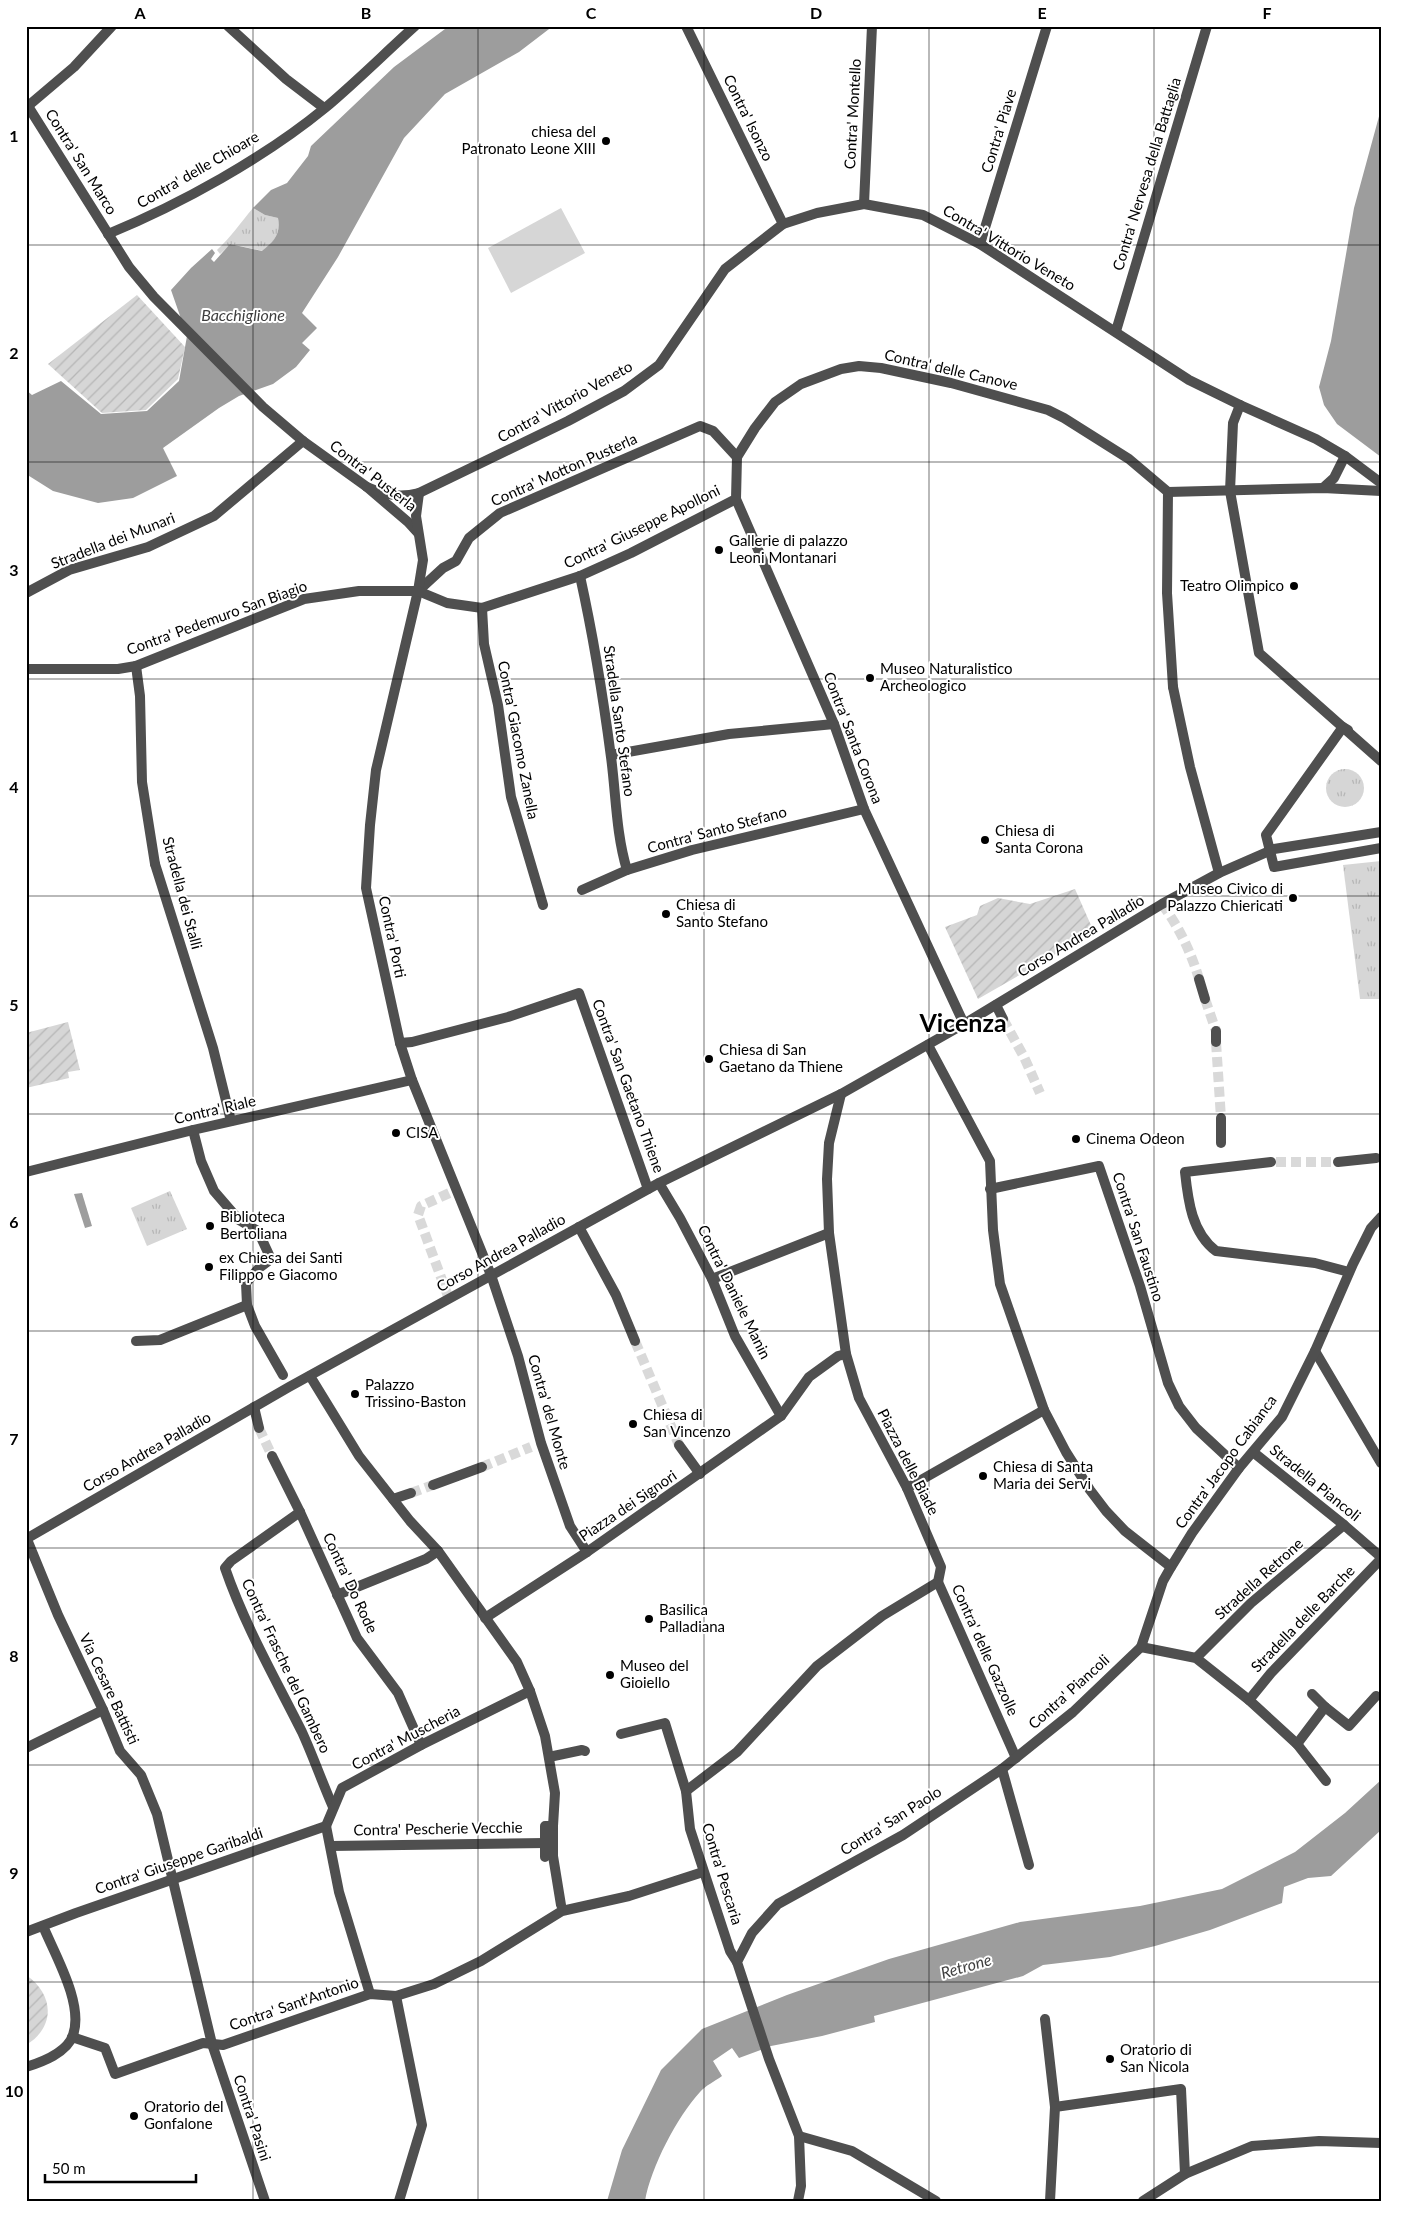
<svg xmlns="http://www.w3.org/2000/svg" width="1407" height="2227" font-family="Lato,sans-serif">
<defs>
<pattern id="grass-tufts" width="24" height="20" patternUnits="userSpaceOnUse" patternTransform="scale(1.25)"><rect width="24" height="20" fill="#d6d6d6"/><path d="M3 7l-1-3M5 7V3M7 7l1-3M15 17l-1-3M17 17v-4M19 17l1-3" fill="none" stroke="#b6b6b6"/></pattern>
<pattern id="garden-furrows" width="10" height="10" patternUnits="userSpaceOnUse" patternTransform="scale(1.25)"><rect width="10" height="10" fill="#d6d6d6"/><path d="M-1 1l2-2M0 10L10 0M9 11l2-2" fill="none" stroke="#b6b6b6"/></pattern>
</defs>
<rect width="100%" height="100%" fill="#fff"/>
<g fill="url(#grass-tufts)">
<path d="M253,208L265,215L278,218C281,234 274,241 263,251L231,244L220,254L217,250C231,237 241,222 253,208Z"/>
<circle cx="1345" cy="788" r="19"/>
<polygon points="1381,861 1381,999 1360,999 1343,865"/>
<polygon points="170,1191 187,1229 147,1246 131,1208"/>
</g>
<g fill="url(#garden-furrows)">
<polygon points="137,295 185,347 178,379 146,410 102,413 48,364"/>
<polygon points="1075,889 1094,932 978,999 945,927 977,915 980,906 998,898 1030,904"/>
<polygon points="68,1022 80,1070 68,1072 69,1078 26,1088 26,1033"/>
<path d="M26,1975C54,1994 56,2027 26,2045Z"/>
</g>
<polygon fill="#d6d6d6" points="561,208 585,253 511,293 488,248"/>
<g fill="#9d9d9d">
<path d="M449,26H553L519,52L445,94L404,138L338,257L302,313L317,328L302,343L310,350L296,367L273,384L239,396L219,408L163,448L177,476L133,498L98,503L53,491L26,474V390L32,395L61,381L101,414L147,411L179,381L187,336L171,290L191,268L212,249L215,253L211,259L214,262L230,244L262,251C274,241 281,234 278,218L265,215L253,208L271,190L287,183L308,156L311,146L394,67Z"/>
<polygon points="1381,109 1381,457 1337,424 1324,405 1319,387 1331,341 1354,208"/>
<polygon points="82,1193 92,1226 85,1228 74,1194"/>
<path d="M1381,1780V1830L1331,1876L1308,1878L1284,1887L1282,1903L1210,1930L1155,1946L1110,1957L1043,1965L1023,1976L874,2016L875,2022L822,2036L771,2046L739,2058L732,2048L713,2061L722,2076C715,2081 705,2086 700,2092C677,2117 651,2167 645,2201H607L622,2150L661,2070L702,2029L787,1995L889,1959L1020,1922L1140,1906L1222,1889L1295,1852L1345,1813Z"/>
</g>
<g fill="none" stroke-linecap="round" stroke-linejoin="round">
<g stroke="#d9d9d9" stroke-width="10" stroke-dasharray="10 5" stroke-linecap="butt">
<path d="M1162,904C1179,927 1191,952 1199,979"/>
<polyline points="1205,999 1216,1031"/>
<polyline points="1003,1019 1024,1057 1040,1093"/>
<polyline points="1216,1042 1221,1118"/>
<polyline points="1276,1162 1338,1162"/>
<polyline points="449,1299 418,1215 421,1206 456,1190"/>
<polyline points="635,1341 679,1445"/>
<polyline points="259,1428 272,1456"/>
<polyline points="482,1467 531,1447"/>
<polyline points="411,1493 433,1485"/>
</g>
<g stroke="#4f4f4f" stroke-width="10">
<polyline points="1230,491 1259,653 1381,761"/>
<polyline points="736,499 834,724 864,809 964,1024"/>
<path d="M580,576C593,635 603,696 611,757C616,794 616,834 627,870"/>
<polyline points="482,608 484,644 498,705 511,797 543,905"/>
<polyline points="1173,687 1190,767 1219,873"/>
<polyline points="1348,730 1343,727 1266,835 1274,867 1381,848"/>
<polyline points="611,755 729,734 834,724"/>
<polyline points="155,864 213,1048 231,1121"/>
<polyline points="582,890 627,870 692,850 864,809"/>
<polyline points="1199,979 1205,999"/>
<polyline points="996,1005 1003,1019"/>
<polyline points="1216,1031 1216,1042"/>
<polyline points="400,1043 412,1042 508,1017 579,993 648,1189"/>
<polyline points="928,1045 990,1161 993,1230 1000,1284 1044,1410 1066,1452 1090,1490 1106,1511 1125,1531 1171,1567"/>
<polyline points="841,1094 829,1143 827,1179 829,1233 846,1354 859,1398 907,1488 941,1567 938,1582"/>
<polyline points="1221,1118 1221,1143"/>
<polyline points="193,1130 201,1161 214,1191 239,1220 258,1231 271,1259 259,1268 246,1283 247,1305 255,1326 283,1375"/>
<path d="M1271,1162L1185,1172C1188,1201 1192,1233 1216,1251L1315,1263L1349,1272"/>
<polyline points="1338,1162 1376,1158"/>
<polyline points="26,1172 193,1130 412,1080"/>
<polyline points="659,1183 680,1218 712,1279 735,1336 781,1416"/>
<polyline points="990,1189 1099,1166 1140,1286 1168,1383 1179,1406 1196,1428 1239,1468"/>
<polyline points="579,1227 616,1295 635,1341"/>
<polyline points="712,1279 829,1233"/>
<polyline points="136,1341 160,1340 247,1305"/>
<polyline points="310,1376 359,1456 410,1521 438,1551 517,1662 530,1691 545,1736 555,1793 553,1826 553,1856 561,1905"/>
<polyline points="254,1407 259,1428"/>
<polyline points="679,1445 700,1474"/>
<polyline points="1253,1452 1344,1525 1381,1557"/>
<polyline points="272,1456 300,1512 357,1638 398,1693 421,1745"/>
<polyline points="433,1485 482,1467"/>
<polyline points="907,1488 1044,1410"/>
<polyline points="393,1499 411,1493"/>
<path d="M300,1512L231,1561L225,1568C245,1626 275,1678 302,1732C313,1756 322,1782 333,1807"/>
<polyline points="26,1537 58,1615 103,1710 120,1751 141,1775 157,1814 212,2044 265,2201"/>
<polyline points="26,1539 289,1387 659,1183 841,1094 964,1024 1162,904 1219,873 1274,849 1381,832"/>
<polyline points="587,1552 570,1526 541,1443 518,1356 491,1275 412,1080 400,1043 366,888 370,825 376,770 418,591 443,568 456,561 469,538 500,513 700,426 713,431 737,457"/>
<polyline points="938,1582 1016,1758"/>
<polyline points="337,1595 426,1559 438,1551"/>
<polyline points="485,1618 587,1552 781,1416 809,1377 838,1356 846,1354"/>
<polyline points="1141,1647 1196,1658 1249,1700 1297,1744 1326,1781"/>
<polyline points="1196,1658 1251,1603 1344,1525"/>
<polyline points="1312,1694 1325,1707"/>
<polyline points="1249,1700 1271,1673 1381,1559"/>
<polyline points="621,1734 665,1723 686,1791 690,1829 730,1951 737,1962"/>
<polyline points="1297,1744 1325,1707 1349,1726 1376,1696"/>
<polyline points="26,1748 103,1710"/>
<polyline points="549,1757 582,1750 585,1751"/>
<polyline points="1002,1769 1029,1865"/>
<polyline points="686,1791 737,1752 817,1666 882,1616 938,1582"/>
<polyline points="326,1826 342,1788 421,1745 530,1691"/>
<polyline points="326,1826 339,1892 370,1994"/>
<polyline points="331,1846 545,1843"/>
<polyline points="545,1857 545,1826 553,1826"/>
<polyline points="26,1932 76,1913 326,1826"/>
<polyline points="396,1996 422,2125 399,2201"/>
<polyline points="1045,2019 1055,2107"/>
<polyline points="72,2037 105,2048 115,2074 203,2043 223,2045 370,1994 396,1996 434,1984 481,1961 562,1911 629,1896 703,1872"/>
<path d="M26,2067C42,2062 67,2053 73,2035C84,2004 55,1955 43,1926"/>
</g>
<g stroke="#4f4f4f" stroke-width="10">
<polyline points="228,26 286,79 324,108"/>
<polyline points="686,26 783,224"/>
<polyline points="26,103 129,267 154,297 263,407 303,441 367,487 408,522 418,533"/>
<polyline points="28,106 74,67 112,26"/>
<polyline points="864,204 872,26"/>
<path d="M108,234C181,204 264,158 325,108C356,82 385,53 415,26"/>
<polyline points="980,244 1047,26"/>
<polyline points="1116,331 1207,26"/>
<path d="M367,487C386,495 399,498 419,493L568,421L624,391L659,365L725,269L783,224L817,213L864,204L923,215L980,244L1189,380L1240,405L1316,439L1345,456L1381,483"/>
<polyline points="1323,488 1334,478 1345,456"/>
<polyline points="1230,491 1233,423 1240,405"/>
<polyline points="1168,492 1323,488 1381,491"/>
<polyline points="1168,492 1167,593 1173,687"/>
<polyline points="418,591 423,560 416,516 419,493"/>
<polyline points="26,593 69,570 148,547 214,516 303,441"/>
<polyline points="136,666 140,696 142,782 155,864"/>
<polyline points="26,669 118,669 136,666 304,599 359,591 418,591 447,603 482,608 580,576 631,553 736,499 737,457 755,428 775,402 801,384 841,369 859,366 881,368 951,383 1048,410 1064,418 1129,459 1168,492"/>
<polyline points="1315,1351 1381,1463"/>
<polyline points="799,2136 852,2151 936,2201"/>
<polyline points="798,2201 801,2186 799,2136 769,2059 737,1962 752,1933 778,1904 903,1835 1002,1769 1073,1712 1141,1647 1163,1581 1171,1567 1192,1533 1239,1468 1282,1417 1315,1351 1353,1264 1371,1228 1381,1217"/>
<polyline points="1050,2201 1055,2107 1181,2089 1185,2174"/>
<polyline points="1143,2201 1185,2174 1252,2146 1319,2141 1381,2143"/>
</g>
</g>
<path fill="none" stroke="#000" stroke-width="1" stroke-opacity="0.55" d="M253,26V2201M478,26V2201M704,26V2201M929,26V2201M1154,26V2201M26,245H1381M26,462H1381M26,679H1381M26,896H1381M26,1114H1381M26,1331H1381M26,1548H1381M26,1765H1381M26,1982H1381"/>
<g fill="#000" stroke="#fff" stroke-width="2">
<circle cx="606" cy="141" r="5"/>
<circle cx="719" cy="550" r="5"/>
<circle cx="1294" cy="586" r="5"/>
<circle cx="870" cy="678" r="5"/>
<circle cx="985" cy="840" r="5"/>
<circle cx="1293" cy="898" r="5"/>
<circle cx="666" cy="914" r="5"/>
<circle cx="709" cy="1059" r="5"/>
<circle cx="396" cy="1133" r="5"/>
<circle cx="1076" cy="1139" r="5"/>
<circle cx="210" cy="1226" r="5"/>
<circle cx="209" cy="1267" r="5"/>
<circle cx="355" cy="1394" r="5"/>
<circle cx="633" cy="1424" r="5"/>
<circle cx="983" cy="1476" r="5"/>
<circle cx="649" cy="1619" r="5"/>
<circle cx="610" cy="1675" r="5"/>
<circle cx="1110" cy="2059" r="5"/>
<circle cx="134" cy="2116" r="5"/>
</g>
<g text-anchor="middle" stroke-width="4" stroke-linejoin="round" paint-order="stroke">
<g font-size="15" fill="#000" stroke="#fff">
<text transform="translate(853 114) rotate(-87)" y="5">Contra' Montello</text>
<text transform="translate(748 118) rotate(64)" y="5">Contra' Isonzo</text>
<text transform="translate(999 131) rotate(-73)" y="5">Contra' Piave</text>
<text transform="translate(81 162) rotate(58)" y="5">Contra' San Marco</text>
<text transform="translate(198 170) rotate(-30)" y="5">Contra' delle Chioare</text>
<text transform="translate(1147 174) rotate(-73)" y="5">Contra' Nervesa della Battaglia</text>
<text transform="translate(1009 248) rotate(31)" y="5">Contra' Vittorio Veneto</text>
<text transform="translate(951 370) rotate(13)" y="5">Contra' delle Canove</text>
<text transform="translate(565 402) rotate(-29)" y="5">Contra' Vittorio Veneto</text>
<text transform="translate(564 470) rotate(-24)" y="5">Contra' Motton Pusterla</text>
<text transform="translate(373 476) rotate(38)" y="5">Contra' Pusterla</text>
<text transform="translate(642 527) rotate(-26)" y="5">Contra' Giuseppe Apolloni</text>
<text transform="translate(113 541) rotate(-21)" y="5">Stradella dei Munari</text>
<text transform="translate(217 618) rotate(-20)" y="5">Contra' Pedemuro San Biagio</text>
<text transform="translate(619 721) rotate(82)" y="5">Stradella Santo Stefano</text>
<text transform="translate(853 738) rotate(69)" y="5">Contra' Santa Corona</text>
<text transform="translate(518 740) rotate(79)" y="5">Contra' Giacomo Zanella</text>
<text transform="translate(717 830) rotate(-15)" y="5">Contra' Santo Stefano</text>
<text transform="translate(182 893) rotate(75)" y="5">Stradella dei Stalli</text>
<text transform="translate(1081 936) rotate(-31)" y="5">Corso Andrea Palladio</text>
<text transform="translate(392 937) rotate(78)" y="5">Contra' Porti</text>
<text transform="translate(628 1086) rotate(70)" y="5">Contra' San Gaetano Thiene</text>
<text transform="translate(215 1110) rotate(-13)" y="5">Contra' Riale</text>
<text transform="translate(1138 1237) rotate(72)" y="5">Contra' San Faustino</text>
<text transform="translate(501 1253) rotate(-29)" y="5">Corso Andrea Palladio</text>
<text transform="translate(734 1292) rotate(64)" y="5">Contra' Daniele Manin</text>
<text transform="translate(549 1412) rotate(74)" y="5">Contra' del Monte</text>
<text transform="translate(147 1452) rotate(-30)" y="5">Corso Andrea Palladio</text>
<text transform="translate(908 1462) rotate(63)" y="5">Piazza delle Biade</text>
<text transform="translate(1226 1462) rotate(-54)" y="5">Contra' Jacopo Cabianca</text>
<text transform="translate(1315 1483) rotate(39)" y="5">Stradella Piancoli</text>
<text transform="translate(628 1506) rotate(-34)" y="5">Piazza dei Signori</text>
<text transform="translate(1259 1579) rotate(-42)" y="5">Stradella Retrone</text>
<text transform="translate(350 1583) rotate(65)" y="5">Contra' Do Rode</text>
<text transform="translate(1303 1619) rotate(-46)" y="5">Stradella delle Barche</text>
<text transform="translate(985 1650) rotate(66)" y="5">Contra' delle Gazzolle</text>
<text transform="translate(286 1666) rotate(65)" y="5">Contra' Frasche del Gambero</text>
<text transform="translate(109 1689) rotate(65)" y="5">Via Cesare Battisti</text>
<text transform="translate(1069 1692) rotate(-42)" y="5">Contra' Piancoli</text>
<text transform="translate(406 1738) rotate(-28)" y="5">Contra' Muscheria</text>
<text transform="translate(891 1821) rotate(-32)" y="5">Contra' San Paolo</text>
<text transform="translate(438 1829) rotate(-1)" y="5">Contra' Pescherie Vecchie</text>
<text transform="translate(179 1861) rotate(-19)" y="5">Contra' Giuseppe Garibaldi</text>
<text transform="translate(722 1874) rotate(73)" y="5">Contra' Pescaria</text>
<text transform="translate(294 2004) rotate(-19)" y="5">Contra' Sant'Antonio</text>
<text transform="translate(252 2118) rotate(72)" y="5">Contra' Pasini</text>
</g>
<g font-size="15" fill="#000" stroke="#fff" text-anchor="start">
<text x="596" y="137" text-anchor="end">chiesa del<tspan x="596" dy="17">Patronato Leone XIII</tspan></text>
<text x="729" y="546">Gallerie di palazzo<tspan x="729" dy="17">Leoni Montanari</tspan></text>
<text x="1284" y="591" text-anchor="end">Teatro Olimpico</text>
<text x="880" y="674">Museo Naturalistico<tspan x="880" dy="17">Archeologico</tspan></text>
<text x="995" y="836">Chiesa di<tspan x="995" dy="17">Santa Corona</tspan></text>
<text x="1283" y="894" text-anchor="end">Museo Civico di<tspan x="1283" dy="17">Palazzo Chiericati</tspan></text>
<text x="676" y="910">Chiesa di<tspan x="676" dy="17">Santo Stefano</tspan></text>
<text x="719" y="1055">Chiesa di San<tspan x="719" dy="17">Gaetano da Thiene</tspan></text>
<text x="406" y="1138">CISA</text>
<text x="1086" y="1144">Cinema Odeon</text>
<text x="220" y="1222">Biblioteca<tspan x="220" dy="17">Bertoliana</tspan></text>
<text x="219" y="1263">ex Chiesa dei Santi<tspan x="219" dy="17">Filippo e Giacomo</tspan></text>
<text x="365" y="1390">Palazzo<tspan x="365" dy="17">Trissino-Baston</tspan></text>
<text x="643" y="1420">Chiesa di<tspan x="643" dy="17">San Vincenzo</tspan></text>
<text x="993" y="1472">Chiesa di Santa<tspan x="993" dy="17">Maria dei Servi</tspan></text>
<text x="659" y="1615">Basilica<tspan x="659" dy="17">Palladiana</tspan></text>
<text x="620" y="1671">Museo del<tspan x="620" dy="17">Gioiello</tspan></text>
<text x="1120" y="2055">Oratorio di<tspan x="1120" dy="17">San Nicola</tspan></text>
<text x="144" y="2112">Oratorio del<tspan x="144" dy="17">Gonfalone</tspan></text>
</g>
<g font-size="16" font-style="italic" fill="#3e3e3e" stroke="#fff">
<text x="243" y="321">Bacchiglione</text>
<text transform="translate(966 1966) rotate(-16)" y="6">Retrone</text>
</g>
<g font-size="25" font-weight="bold" fill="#000" stroke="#fff">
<text x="963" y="1032">Vicenza</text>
</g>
</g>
<rect width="1407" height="2227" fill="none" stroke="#ffffff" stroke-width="55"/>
<path d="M45 2174v8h151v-8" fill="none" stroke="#000000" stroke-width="2.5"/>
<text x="52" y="2174" font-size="15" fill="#000000" stroke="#ffffff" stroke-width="4" paint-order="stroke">50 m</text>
<rect x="28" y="28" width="1352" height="2172" fill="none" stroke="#000" stroke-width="2"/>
<g font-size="16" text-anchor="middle" font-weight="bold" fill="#000">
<text x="140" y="19">A</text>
<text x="366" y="19">B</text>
<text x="591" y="19">C</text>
<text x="816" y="19">D</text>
<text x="1042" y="19">E</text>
<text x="1267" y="19">F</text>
<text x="14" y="142">1</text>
<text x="14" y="359">2</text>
<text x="14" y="576">3</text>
<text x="14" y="793">4</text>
<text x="14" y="1011">5</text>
<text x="14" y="1228">6</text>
<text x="14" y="1445">7</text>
<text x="14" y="1662">8</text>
<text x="14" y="1879">9</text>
<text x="14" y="2097">10</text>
</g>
</svg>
